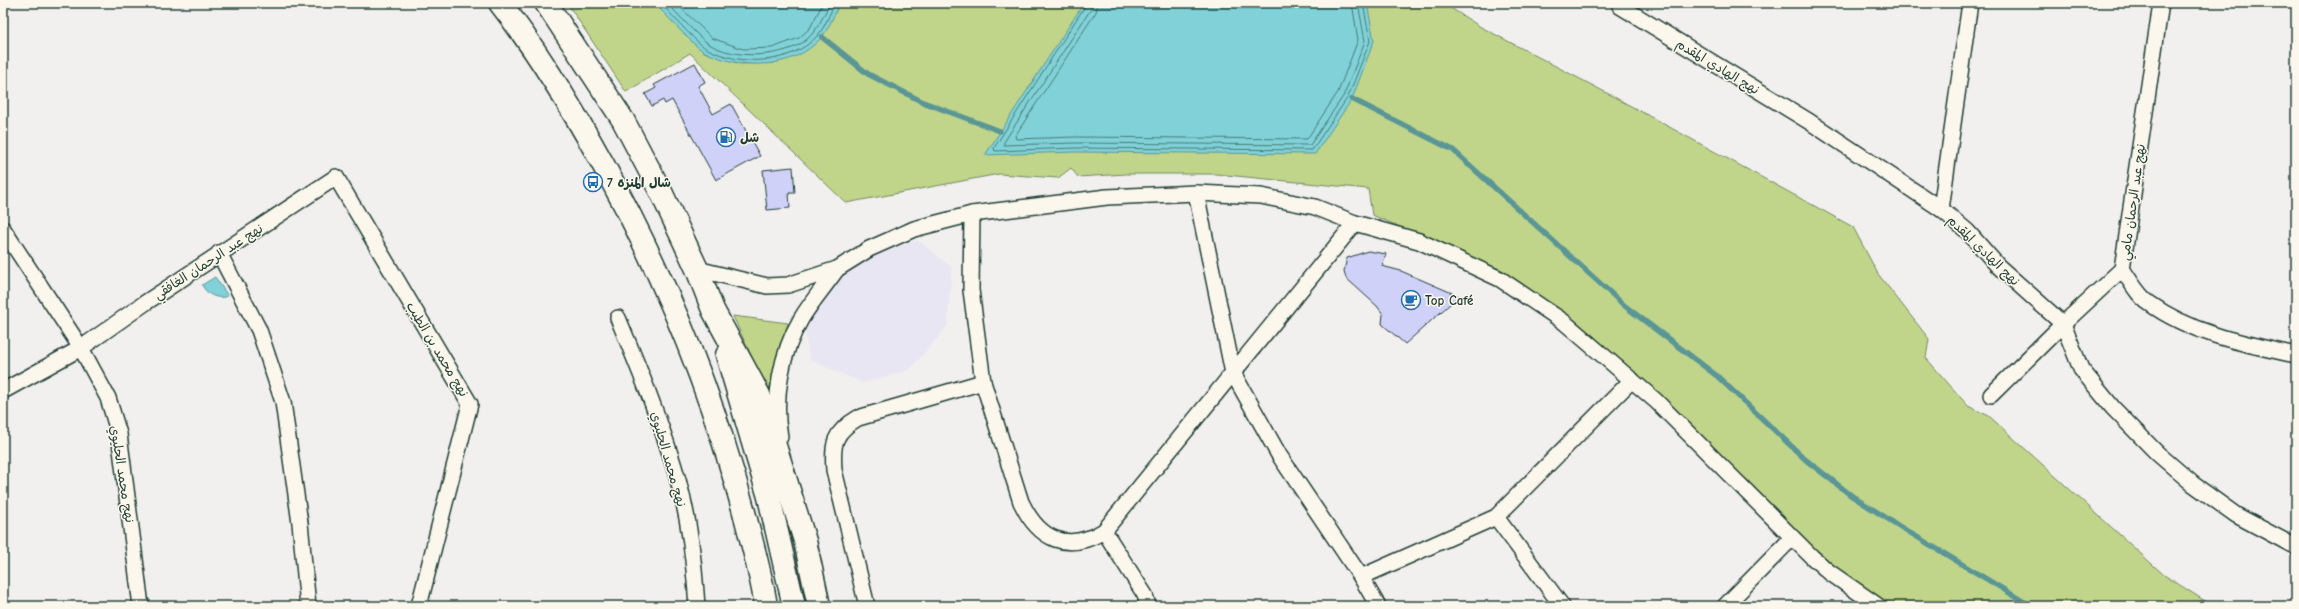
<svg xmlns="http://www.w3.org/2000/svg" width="2299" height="609" font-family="'Comic Neue','Playpen Sans Arabic',sans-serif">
<rect width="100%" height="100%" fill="#f2efef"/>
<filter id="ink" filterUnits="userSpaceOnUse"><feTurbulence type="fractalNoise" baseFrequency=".025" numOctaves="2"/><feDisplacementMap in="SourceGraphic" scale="8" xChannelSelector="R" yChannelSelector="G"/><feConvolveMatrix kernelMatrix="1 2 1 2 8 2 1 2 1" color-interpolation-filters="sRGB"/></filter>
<g filter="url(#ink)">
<polygon fill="#e8e6f2" points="918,240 952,268 947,327 909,370 863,383 810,360 804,328 830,290 865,258"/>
<g fill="#c1d58a" stroke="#70895f">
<polygon points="567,3 654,3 704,52 740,64 774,63 822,37 840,3 1443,3 1479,26 1605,92 1853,227 1878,274 1929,339 1926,358 1968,406 1989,416 2164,575 2213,606 1894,606 1834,571 1652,387 1575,320 1502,270 1372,215 1368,189 1216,174 1126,174 1078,177 1071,168 1058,178 999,174 846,203 690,53 626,92"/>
<polygon points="733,316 788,323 768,393"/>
</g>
<g fill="#81d2d8" stroke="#5a9696">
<path d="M654,3H840C834,14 829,29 821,38C793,70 741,70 705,52C694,47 665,13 654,3Z"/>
<polygon points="1084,3 1367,3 1374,41 1352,99 1315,154 1075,152 985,155"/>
<path d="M215,277L228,296C217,300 207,295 202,285Z"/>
</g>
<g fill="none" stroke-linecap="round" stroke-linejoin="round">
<g stroke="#467976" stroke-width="1">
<path d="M660,3C671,13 695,42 706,48C739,67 792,65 818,35C825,27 830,13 835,3"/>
<path d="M667,3C678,14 697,36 709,44C734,59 777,58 802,43C816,34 823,17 830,3"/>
<polyline points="676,3 712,38 743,49 772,48 799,38 810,28 823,3"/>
<polyline points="1087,3 994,148 995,151 1075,148 1312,150 1348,97 1370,41 1363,3"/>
<polyline points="1092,3 1091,9 1004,142 1004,145 1075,143 1310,145 1344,95 1365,41 1358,3"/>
<polyline points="1098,3 1096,12 1015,136 1016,139 1075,137 1307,139 1338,92 1358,40 1352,3"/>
</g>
<g stroke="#5a9696" stroke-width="5.5">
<polyline points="822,37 868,74 923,102 1000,131"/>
<polyline points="1352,99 1453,150 1625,306 1717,376 1806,460 1852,496 1899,526 2031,606"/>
</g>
</g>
<g fill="#cfd1f9" stroke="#1f3d34">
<polygon points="695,63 705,82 698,86 713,114 731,104 760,156 716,180 672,100 665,104 663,100 652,106 645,94 656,88 654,85"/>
<polygon points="793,167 795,193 789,193 790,208 767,210 763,170"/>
<polygon points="1368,251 1386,254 1382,266 1401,271 1459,296 1405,344 1382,324 1383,314 1377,306 1346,278 1344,271 1347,258"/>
</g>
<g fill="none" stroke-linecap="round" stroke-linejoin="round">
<defs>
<g id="minor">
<polyline points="1621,3 1620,6 1810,122 1941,209 1967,231 1998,266 2063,324 2081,369 2113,408 2157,453 2193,484 2236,515 2296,547"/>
<polyline points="1196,193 1233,373 1279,455 1361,577 1378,606"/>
<polyline points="1941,209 1970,3"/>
<path d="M972,214L971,290L983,382L1021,502C1039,540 1067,553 1104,531L1355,223"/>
<polyline points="3,229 81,348 108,398 119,434 141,606"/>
<polyline points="219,253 259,330 283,402 300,523 308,606"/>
<polyline points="697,269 767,286 788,285 837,269 869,249 914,229 972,214 1107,197 1196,193 1261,196 1315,207 1355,223 1419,241 1500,279 1564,322 1656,401 1812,557 1829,572 1878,606"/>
<path d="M2122,269C2130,280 2138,296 2149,303C2192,334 2245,344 2296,355"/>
<path d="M618,318C640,371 662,424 678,480C690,521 694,564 697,606"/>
<polyline points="3,391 81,348 145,303 336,177 470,404 419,606"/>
<polyline points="1991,395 2063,324 2122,269 2161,3"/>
<path d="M780,437C773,398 781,353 801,319C811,302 825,286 837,269"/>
<polyline points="1496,517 1562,606"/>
<polyline points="1104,531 1145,595 1148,606"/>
<polyline points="1361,577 1496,517 1632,380"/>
<path d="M867,606L834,470C832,443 834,432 858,418L983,382"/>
<polyline points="1725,606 1792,538"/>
</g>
<g id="trunk">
<path d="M500,3C540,54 573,110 604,166C665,277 711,390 744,512C752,543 761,574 766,606"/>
<polyline points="546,3 623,120 662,194 697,269 713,310 759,395 805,541 819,606"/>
<polyline points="727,355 769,497 794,606"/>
</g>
</defs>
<use href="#minor" stroke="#1f3d34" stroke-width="18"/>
<use href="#trunk" stroke="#1f3d34" stroke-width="25"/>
<use href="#minor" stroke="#fbf7ec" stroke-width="15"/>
<use href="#trunk" stroke="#fbf7ec" stroke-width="22"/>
</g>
</g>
<defs>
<symbol id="fuel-ring" viewBox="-11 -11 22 22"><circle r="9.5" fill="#fbf7ec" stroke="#1f6fb2" stroke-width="1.5"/><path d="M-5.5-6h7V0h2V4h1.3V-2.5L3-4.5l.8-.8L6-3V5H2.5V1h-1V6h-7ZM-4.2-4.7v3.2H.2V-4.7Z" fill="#1f6fb2"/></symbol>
<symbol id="bus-ring" viewBox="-11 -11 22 22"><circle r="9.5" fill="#fbf7ec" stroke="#1f6fb2" stroke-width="1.5"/><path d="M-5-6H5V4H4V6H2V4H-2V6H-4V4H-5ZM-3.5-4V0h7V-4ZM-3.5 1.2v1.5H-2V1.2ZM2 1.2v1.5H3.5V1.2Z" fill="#1f6fb2"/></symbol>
<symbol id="cafe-ring" viewBox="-11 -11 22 22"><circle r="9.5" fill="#fbf7ec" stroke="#1f6fb2" stroke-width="1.5"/><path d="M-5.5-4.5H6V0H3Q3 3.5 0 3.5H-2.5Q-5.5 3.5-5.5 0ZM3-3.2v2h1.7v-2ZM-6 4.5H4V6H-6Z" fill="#1f6fb2"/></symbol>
</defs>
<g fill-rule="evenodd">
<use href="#fuel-ring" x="715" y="126" width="22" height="22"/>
<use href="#bus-ring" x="582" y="171" width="22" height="22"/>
<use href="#cafe-ring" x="1400" y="289" width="22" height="22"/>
</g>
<g text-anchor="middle" stroke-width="3" stroke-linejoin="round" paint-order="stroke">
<g font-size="13" fill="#1f3d34" stroke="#fbf7ec">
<text transform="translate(1718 66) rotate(31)" y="5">نهج الهادي المقدم</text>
<text transform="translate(2132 202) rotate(-82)" y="5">نهج عبد الرحمان مامي</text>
<text transform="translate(1984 250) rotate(44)" y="5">نهج الهادي المقدم</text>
<text transform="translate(208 261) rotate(-33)" y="5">نهج عبد الرحمان الغافقي</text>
<text transform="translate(438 349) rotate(59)" y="5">نهج محمد بن الطيب</text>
<text transform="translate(669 459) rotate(74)" y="5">نهج محمد الحليوي</text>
<text transform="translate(123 474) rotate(81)" y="5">نهج محمد الحليوي</text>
</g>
<g font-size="13" font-weight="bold" fill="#1f3d34" stroke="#fbf7ec" text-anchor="start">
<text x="740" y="142">شل</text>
<text x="607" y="187">شال المنزه 7</text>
<text x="1425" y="305">Top Café</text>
</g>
</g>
<rect width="2299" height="609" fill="none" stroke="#fbf7ec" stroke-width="16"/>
<rect x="8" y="8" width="2283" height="593" fill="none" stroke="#1f3d34" stroke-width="1.5" filter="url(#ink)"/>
</svg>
